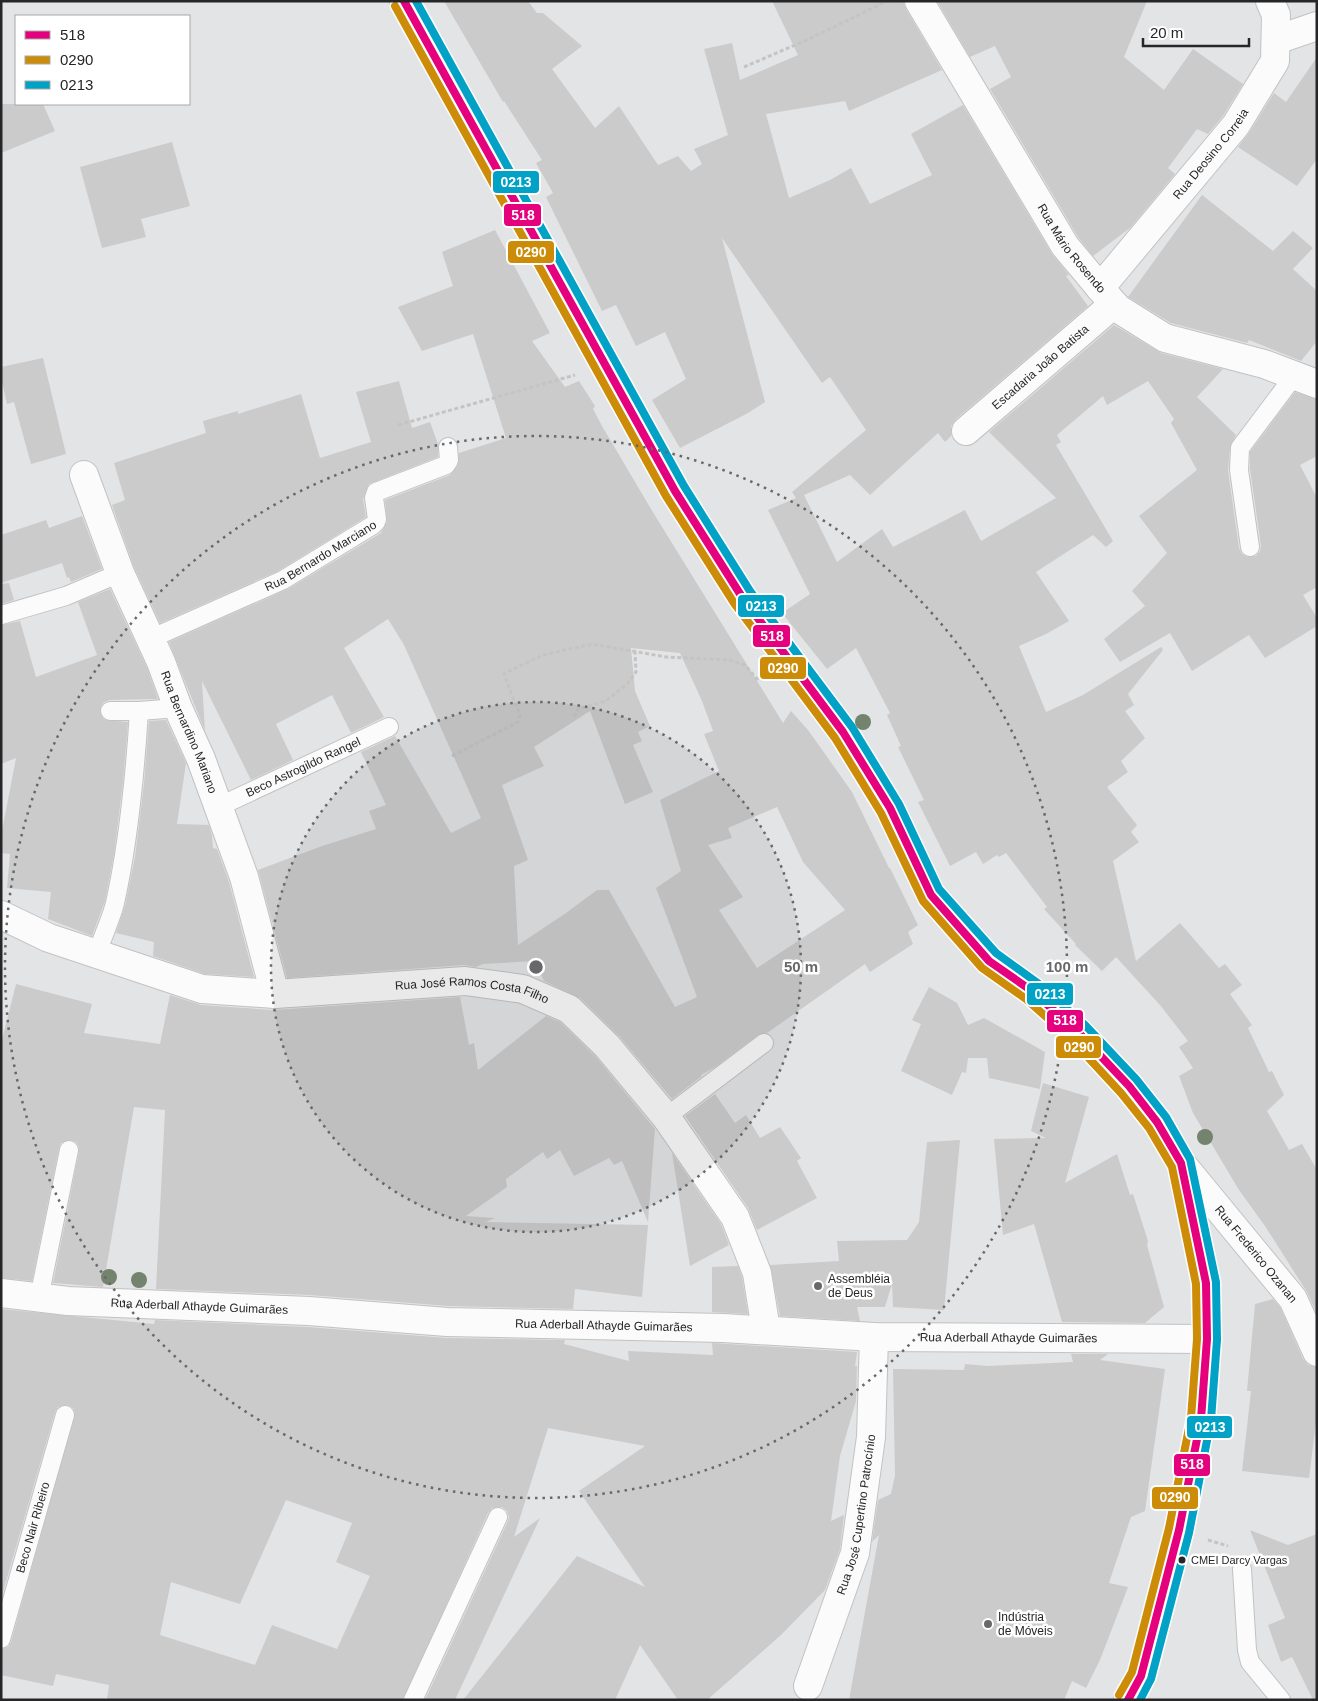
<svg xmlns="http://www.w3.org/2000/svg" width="1318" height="1701" font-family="Arial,sans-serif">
<rect width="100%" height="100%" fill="#e3e4e6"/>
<g fill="#cbcbcc" fill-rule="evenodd">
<polygon points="444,1 528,1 537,13 543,13 582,46 552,69 595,128 619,106 658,165 678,156 691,171 702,164 694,149 728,135 704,49 732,43 740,80 798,55 772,1 903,1 906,9 942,70 849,111 845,101 766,114 789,198 830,180 851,168 870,204 932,175 911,134 963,105 1052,254 1069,275 1066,276 1088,306 956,419 951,426 951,436 945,442 938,433 870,495 850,475 804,495 837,562 882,529 893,547 965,510 981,541 1056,498 989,432 1114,325 1161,353 1223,369 1197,397 1236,435 1230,447 1228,471 1239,548 1242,554 1247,557 1256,556 1260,551 1261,546 1250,469 1250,452 1295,392 1317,399 1317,456 1300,465 1317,498 1317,587 1303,595 1317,618 1317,626 1265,658 1249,635 1192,671 1170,633 1120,662 1104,639 1145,606 1132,591 1167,553 1139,516 1197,470 1171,423 1174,419 1148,381 1107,405 1103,396 1057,435 1061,442 1056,445 1113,541 1106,547 1093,535 1036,572 1069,621 1046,634 1019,646 1046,712 1083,695 1161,647 1163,650 1128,694 1134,705 1125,711 1145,738 1121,761 1128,772 1107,787 1137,825 1131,832 1139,842 1113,861 1136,961 1180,923 1219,968 1225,964 1242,985 1230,994 1252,1025 1248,1028 1269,1072 1272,1071 1284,1095 1267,1111 1289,1150 1302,1144 1317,1170 1317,1314 1307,1292 1265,1226 1239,1190 1193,1113 1179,1076 1193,1068 1179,1047 1188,1041 1160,1005 1116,957 1102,971 1075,945 1076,944 1044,909 1047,907 1006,853 999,857 997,855 983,864 976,852 950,866 918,802 924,800 898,747 901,746 887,715 890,713 856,648 827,669 782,613 810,594 768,510 796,498 792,492 866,430 830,377 822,383 722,238 765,402 748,413 680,448 652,400 686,379 665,332 636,346 616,305 602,311 546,197 553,193 536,163 542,160 504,101 503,102"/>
<polygon points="937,1 1147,1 1124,57 1164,90 1193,49 1243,84 1223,116 1208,134 1197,129 1168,168 1175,174 1130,228 1093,256 1078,237 990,89 1011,77 995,46 970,57"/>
<polygon points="1317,57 1317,159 1297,186 1238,147 1249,133 1274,93 1286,102"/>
<polygon points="1,104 43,104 55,131 1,153"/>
<polygon points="172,142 190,206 141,219 146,237 102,248 80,167"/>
<polygon points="1202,195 1273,251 1293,231 1313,248 1293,269 1317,291 1317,341 1301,361 1249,340 1247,343 1171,323 1128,297"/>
<path d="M495,230L550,333L532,341L565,387L579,381L595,406L593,409L602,426L651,509L783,723L791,711L808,730L852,792L889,868H890L918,925L908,932L913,944L870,972L865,964L767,1033L758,1035L715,1067L701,1075L702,1076L672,1099L619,1036L580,998L544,981L535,961L483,964L476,967L464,965L287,978L258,870L322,846L376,829L369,811L386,805L361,752L395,736L451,833L481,818L404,645L388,619L344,648L384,717L351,733L332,695L276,724L293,760L251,780L202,681L205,731L169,642L288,589L381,533L387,522L385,500L450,475L458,465L459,453L506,438L473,334L422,351L398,307L453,286L442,252ZM631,648L680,653L702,701L713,731L704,734L719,771L660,800L681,871L656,888L697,997L675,1007L609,890H597L566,913L518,945L514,866L528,860L502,785L544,766L534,747L590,711L625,804L653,792L633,745L642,741L638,732L650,726L635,691ZM777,807L803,862L845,910L757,968L719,910L743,897L708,845L732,838L728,828Z"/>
<polygon points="43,358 66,454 31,464 14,402 7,404 1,378 1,367"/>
<polygon points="399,381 412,428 430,422 438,444 438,457 369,484 363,499 366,517 278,571 160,623 134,567 112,505 125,500 114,463 206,433 203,421 238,411 238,414 301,394 320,458 371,442 356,392"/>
<polygon points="82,516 102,569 71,582 69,577 67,578 62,563 1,583 1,535 46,520 49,528"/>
<polygon points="9,583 14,600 1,604 1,584"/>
<polygon points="110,589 147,668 158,699 110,700 104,702 101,706 101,716 105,720 128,722 123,782 114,854 105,901 92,936 48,919 51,892 7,888 10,854 1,853 1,836 16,758 1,764 1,625 20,621 36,677 97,655 78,602"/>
<polygon points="166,720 186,763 177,824 209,825 212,836 213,848 217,849 229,882 254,977 205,974 153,956 154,942 116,933 125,906 135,857 144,784 149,721"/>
<polygon points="16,984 92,1004 84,1033 160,1044 170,995 201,1005 274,1010 460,997 469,1045 474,1043 478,1070 546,1016 560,1022 596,1057 655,1129 648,1222 622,1161 614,1165 609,1158 574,1176 560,1150 547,1159 543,1152 506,1179 507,1187 466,1216 495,1218 486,1222 648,1225 642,1297 575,1289 573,1309 448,1306 310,1295 156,1289 165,1110 134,1107 103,1287 53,1283 79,1152 79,1147 76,1142 71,1140 61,1143 59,1148 32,1281 1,1278 1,1044"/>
<polygon points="929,987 957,1003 968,1025 984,1018 1045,1052 1040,1089 989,1078 987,1058 968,1058 966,1073 962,1072 952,1095 901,1071 921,1024 912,1020"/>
<polygon points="1043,1083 1089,1097 1065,1183 1117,1154 1130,1195 1133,1194 1148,1241 1147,1245 1164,1307 1145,1323 1062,1322 1034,1224 1003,1235 994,1139 1046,1138 1031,1131"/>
<polygon points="715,1094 735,1123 746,1115 760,1138 780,1127 801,1158 797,1161 817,1198 757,1230 748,1208 685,1116"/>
<polygon points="960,1140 944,1310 893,1307 892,1284 885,1307 857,1307 860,1321 780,1316 770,1265 839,1261 837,1241 907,1240 919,1222 927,1142"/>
<polygon points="672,1153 721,1224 729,1245 690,1266"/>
<polygon points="738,1266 742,1277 748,1314 712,1312 712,1267"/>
<polygon points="1273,1299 1280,1307 1303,1359 1308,1365 1317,1367 1317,1414 1309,1478 1242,1471 1251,1391 1247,1391 1255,1304"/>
<path d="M1,1309L154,1324L155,1320L308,1327L447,1338L565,1340L564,1344L629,1361L628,1351L713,1355L712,1343L857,1352L855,1366H857L856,1401L840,1456L831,1521L844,1515L840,1549L825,1590L781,1635L707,1700H678L640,1645L615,1700H463L577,1556L645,1587L579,1491L645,1446L548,1428L514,1537L540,1518L455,1700H425L508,1521L509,1517L507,1511L502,1507L492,1508L488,1513L403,1700H107L109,1685L56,1674L53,1686L1,1675V1649L8,1647L11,1642L75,1413L73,1408L67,1405L58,1407L55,1412L1,1599ZM286,1500L352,1523L336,1562L370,1576L337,1649L272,1625L255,1665L160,1635L171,1582L240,1604Z"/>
<polygon points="1071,1354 1108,1354 1100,1360 1165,1369 1145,1511 1131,1517 1109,1583 1128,1587 1100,1660 1086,1688 1072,1681 1064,1700 849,1700 879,1535 872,1542 878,1500 891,1494 895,1475 893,1369 964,1370 965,1364 988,1366 1073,1362"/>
<polygon points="1250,1530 1288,1545 1317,1534 1317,1700 1313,1700 1292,1657 1281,1662 1268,1625 1285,1618"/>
</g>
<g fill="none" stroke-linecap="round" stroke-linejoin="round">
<defs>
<g id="lane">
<polyline points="1250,547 1239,470 1240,448 1294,376"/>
<polyline points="1,615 66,596 120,573"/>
<path id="s1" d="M150,639L283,580L373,525L376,522L377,519L374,498L376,492L446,465L449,460L448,447"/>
<polyline points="110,711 139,711 178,708"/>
<path id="s2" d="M218,807L389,727"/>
<path d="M97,954C102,937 111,920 115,903C129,840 135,775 139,711"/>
<polyline points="666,1117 764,1043"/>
<polyline points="39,1298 69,1150"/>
<polyline points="1242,1569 1247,1650 1250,1662 1281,1700"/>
<path id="s3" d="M1,1639L65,1415"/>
<polyline points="413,1700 498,1517"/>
</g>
<g id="street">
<path id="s4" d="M919,1L1065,246L1117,308L1165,338L1264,364L1317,384"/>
<polyline points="1276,40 1317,26"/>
<path id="s5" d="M1100,288L1236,125L1275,61L1276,15L1270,1"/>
<path id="s6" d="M966,431L1114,304"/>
<path id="s7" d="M84,475L120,573L161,662L178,708L201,759L244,877L275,994"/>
<path id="s8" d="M1,915L49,938L202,989L275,994L465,981L523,989L569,1009L607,1046L666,1117L735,1217L757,1273L766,1330"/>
<path id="s9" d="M1181,1163L1293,1299L1317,1352"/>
<path id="s10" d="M1,1293L68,1301L309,1311L447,1322L723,1328L874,1337L1207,1339"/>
<path id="s11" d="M808,1686L855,1553L871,1437L874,1337"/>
</g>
<polyline id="secondary" points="404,1 675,491 742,597 843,732 890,808 931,895 989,961 1032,991 1078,1032 1129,1086 1157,1122 1181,1163 1206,1283 1207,1339 1201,1419 1179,1530 1141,1676 1128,1700"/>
</defs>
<use href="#lane" stroke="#c1c2c3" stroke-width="20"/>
<use href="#street" stroke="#c1c2c3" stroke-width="30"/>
<use href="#secondary" stroke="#c1c2c3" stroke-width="30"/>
<g stroke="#c4c4c5" stroke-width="3" stroke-dasharray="4 2.5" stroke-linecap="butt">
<polyline points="744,67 809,39 887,1"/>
<polyline points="398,425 575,375"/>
<polyline points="574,717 578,709 606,701 627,684 636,672 635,652"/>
<polyline points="452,756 518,722 520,715 504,675 505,673 543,655 592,644 666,657 730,660 745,665 757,679 762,676"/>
<polyline points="1208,1540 1228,1546"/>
</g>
<use href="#lane" stroke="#fbfbfb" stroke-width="18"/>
<use href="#street" stroke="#fbfbfb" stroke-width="28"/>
<use href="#secondary" stroke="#fbfbfb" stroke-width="28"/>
<defs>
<polyline id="bus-1" points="404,1 675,491 742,597 843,732 890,808 931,895 989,961 1032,991 1078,1032 1129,1086 1157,1122 1181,1163 1206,1283 1207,1339 1201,1419 1179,1530 1141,1676 1128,1700"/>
<polyline id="bus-2" points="395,6 666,496 734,603 835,738 881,813 923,901 982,968 1026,999 1071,1039 1121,1093 1149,1128 1172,1167 1196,1284 1197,1339 1191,1418 1169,1528 1132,1672 1119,1695"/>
<polyline id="bus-3" points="416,1 684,486 750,591 852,727 899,804 939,889 996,953 1039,984 1085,1025 1136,1079 1166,1117 1190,1159 1216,1282 1217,1340 1211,1420 1189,1533 1151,1679 1140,1700"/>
</defs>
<use href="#bus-1" stroke="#fff" stroke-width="11"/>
<use href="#bus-2" stroke="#fff" stroke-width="11"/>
<use href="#bus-3" stroke="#fff" stroke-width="11"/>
<use href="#bus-1" stroke="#e5007d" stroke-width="8"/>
<use href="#bus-2" stroke="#cd8c08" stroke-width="8"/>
<use href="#bus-3" stroke="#02a2c6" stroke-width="8"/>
</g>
<g fill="#73836e">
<circle cx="863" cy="722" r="8"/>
<circle cx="1205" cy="1137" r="8"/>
<circle cx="109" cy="1277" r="8"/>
<circle cx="139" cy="1280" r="8"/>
</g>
<circle cx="536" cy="967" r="265" fill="#68686a" fill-opacity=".12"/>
<g fill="none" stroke="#68686a" stroke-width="2.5" stroke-dasharray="2.5 5">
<circle cx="536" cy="967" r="265"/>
<circle cx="536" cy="967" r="531"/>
</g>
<g fill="#68686a" stroke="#fff" stroke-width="2">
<circle cx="818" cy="1286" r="5"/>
<circle cx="988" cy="1624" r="5"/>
</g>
<circle fill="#262628" stroke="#fff" stroke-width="2" cx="1182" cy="1560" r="4.5"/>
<g text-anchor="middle" stroke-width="5" stroke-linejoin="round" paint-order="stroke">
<g font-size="11" fill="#262628" stroke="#fff" text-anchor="start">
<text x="1191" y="1564">CMEI Darcy Vargas</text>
</g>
<g font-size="12" fill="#262628" stroke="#fff">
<text dy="4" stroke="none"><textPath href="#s5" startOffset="174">Rua Deosino Correia</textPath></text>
<text dy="4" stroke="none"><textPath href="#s4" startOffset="291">Rua Mário Rosendo</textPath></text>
<text dy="4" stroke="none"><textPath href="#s6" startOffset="98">Escadaria João Batista</textPath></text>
<text dy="4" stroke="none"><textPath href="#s1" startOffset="190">Rua Bernardo Marciano</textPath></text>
<text dy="4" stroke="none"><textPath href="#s7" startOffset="278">Rua Bernardino Mariano</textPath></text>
<text dy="4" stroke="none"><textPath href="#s2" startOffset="94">Beco Astrogildo Rangel</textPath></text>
<text dy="4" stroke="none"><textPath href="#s8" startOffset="486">Rua José Ramos Costa Filho</textPath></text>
<text dy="4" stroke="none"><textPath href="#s9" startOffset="118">Rua Frederico Ozanan</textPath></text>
<text dy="4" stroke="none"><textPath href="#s10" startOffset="199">Rua Aderball Athayde Guimarães</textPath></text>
<text dy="4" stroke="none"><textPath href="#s10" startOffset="604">Rua Aderball Athayde Guimarães</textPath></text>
<text dy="4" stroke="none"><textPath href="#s10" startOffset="1009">Rua Aderball Athayde Guimarães</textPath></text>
<text dy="4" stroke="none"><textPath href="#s11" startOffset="179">Rua José Cupertino Patrocínio</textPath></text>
<text dy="4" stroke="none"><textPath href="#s3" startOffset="116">Beco Nair Ribeiro</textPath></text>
</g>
<g font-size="12" fill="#262628" stroke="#fff" text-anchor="start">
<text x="828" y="1283">Assembléia<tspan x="828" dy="14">de Deus</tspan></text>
<text x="998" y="1621">Indústria<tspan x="998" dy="14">de Móveis</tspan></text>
</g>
</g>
<circle cx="536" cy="967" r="8" fill="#68686a" stroke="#fff" stroke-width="2.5"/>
<g font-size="15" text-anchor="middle" font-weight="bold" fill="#68686a" stroke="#fff" stroke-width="5" stroke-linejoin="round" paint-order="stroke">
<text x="801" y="972">50 m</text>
<text x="1067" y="972">100 m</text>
</g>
<g stroke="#fff" stroke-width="2">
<rect x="492" y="170" width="48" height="24" rx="5" fill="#02a2c6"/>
<rect x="503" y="203" width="39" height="24" rx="5" fill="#e5007d"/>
<rect x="507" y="240" width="48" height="24" rx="5" fill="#cd8c08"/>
<rect x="737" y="594" width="48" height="24" rx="5" fill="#02a2c6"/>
<rect x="752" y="624" width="39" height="24" rx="5" fill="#e5007d"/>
<rect x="759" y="656" width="48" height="24" rx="5" fill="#cd8c08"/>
<rect x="1026" y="982" width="48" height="24" rx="5" fill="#02a2c6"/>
<rect x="1046" y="1009" width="38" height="24" rx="5" fill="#e5007d"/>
<rect x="1055" y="1035" width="47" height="24" rx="5" fill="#cd8c08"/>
<rect x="1186" y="1415" width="47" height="24" rx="5" fill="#02a2c6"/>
<rect x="1173" y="1453" width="38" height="24" rx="5" fill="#e5007d"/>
<rect x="1151" y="1486" width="48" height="24" rx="5" fill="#cd8c08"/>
</g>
<g font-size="14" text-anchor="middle" font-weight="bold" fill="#fff">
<text x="516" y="187">0213</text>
<text x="523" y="220">518</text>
<text x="531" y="257">0290</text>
<text x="761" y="611">0213</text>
<text x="772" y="641">518</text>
<text x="783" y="673">0290</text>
<text x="1050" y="999">0213</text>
<text x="1065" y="1025">518</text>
<text x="1079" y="1052">0290</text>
<text x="1210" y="1432">0213</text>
<text x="1192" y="1469">518</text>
<text x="1175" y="1502">0290</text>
</g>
<rect width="1318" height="1701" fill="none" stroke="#262628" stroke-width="5"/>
<rect x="15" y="15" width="175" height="90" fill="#ffffff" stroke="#a8a8a9"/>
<rect x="25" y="31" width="25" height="8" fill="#e5007d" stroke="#a8a8a9"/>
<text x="60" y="40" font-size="15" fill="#262628">518</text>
<rect x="25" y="56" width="25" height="8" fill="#cd8c08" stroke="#a8a8a9"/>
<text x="60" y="65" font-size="15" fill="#262628">0290</text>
<rect x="25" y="81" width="25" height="8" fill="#02a2c6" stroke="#a8a8a9"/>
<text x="60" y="90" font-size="15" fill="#262628">0213</text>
<path d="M1143 38v8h106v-8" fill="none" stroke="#262628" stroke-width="2.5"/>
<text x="1150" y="38" font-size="15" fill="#262628" stroke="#ffffff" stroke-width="4" paint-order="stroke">20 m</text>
</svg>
